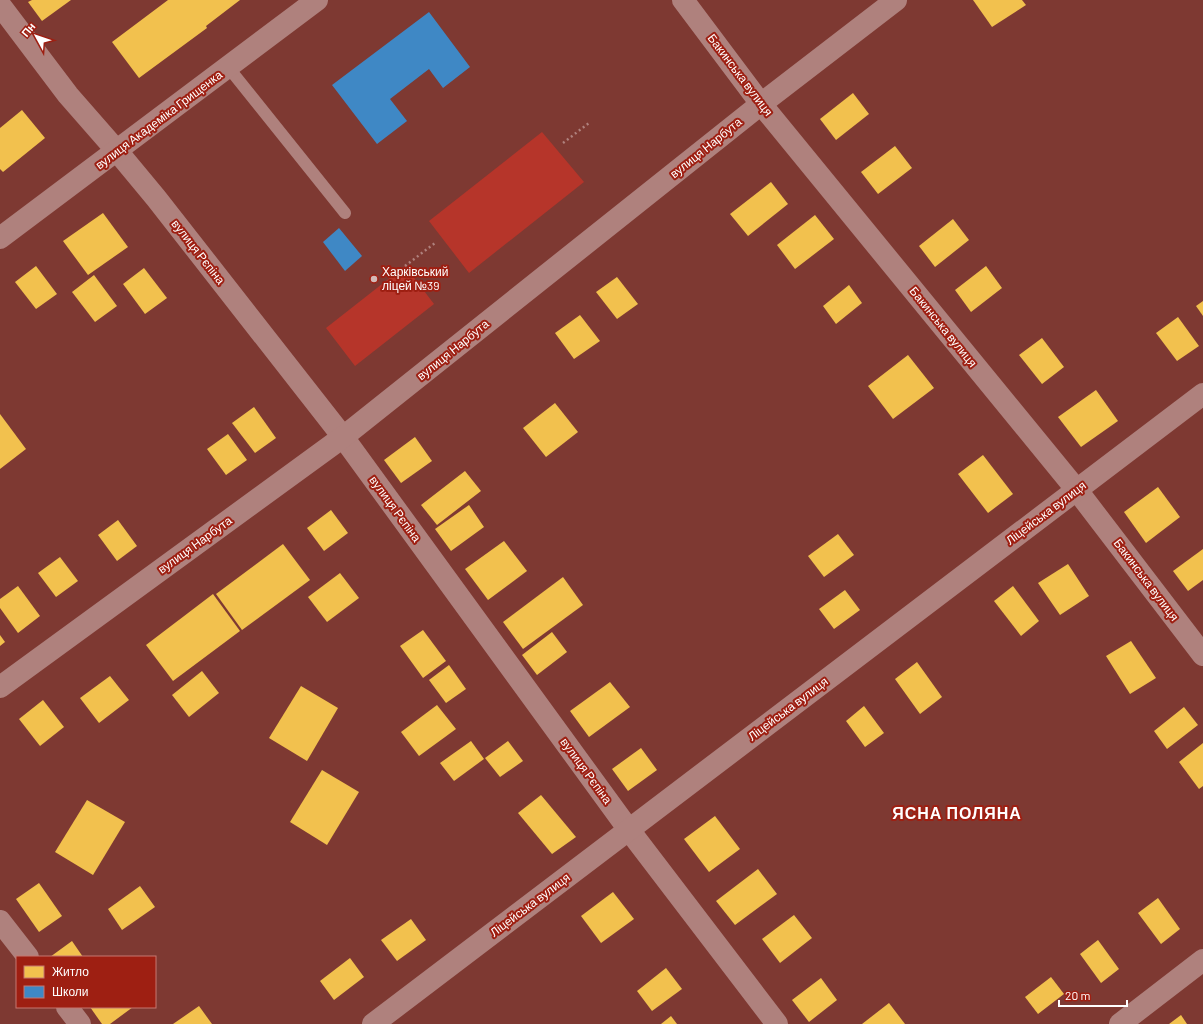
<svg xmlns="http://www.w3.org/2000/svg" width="1203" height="1024" font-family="Barlow,sans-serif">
<rect width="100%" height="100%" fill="#7e3932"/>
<g fill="#b6352a">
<polygon points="542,132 584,182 469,273 429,221"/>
<polygon points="405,266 434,304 355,366 326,328"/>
</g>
<g fill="#f2c14e">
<polygon points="32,0 71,0 42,21 28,2"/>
<polygon points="168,0 240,0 206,26 207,28 139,78 112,42"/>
<polygon points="973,0 1022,0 1026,5 992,27"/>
<polygon points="853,93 869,114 836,140 820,119"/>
<polygon points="22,110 45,138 3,172 0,169 0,128"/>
<polygon points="895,146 912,168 878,194 861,172"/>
<polygon points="771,182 788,204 748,236 730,214"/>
<polygon points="103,213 128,247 88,275 63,241"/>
<polygon points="815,215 834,239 795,269 777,245"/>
<polygon points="953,219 969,240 935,267 919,246"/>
<polygon points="36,266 57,294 36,309 15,282"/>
<polygon points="986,266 1002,288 971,312 955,290"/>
<polygon points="144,268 167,298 145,314 123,284"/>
<polygon points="94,275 117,306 95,322 72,292"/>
<polygon points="617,277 638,304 617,319 596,292"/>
<polygon points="849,285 862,303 836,324 823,306"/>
<polygon points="1203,301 1203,316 1196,306"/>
<polygon points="580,315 600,341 574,359 555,333"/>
<polygon points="1178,317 1199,346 1177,361 1156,333"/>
<polygon points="1042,338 1064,367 1042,384 1019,355"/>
<polygon points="908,355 934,388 893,419 868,386"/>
<polygon points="1096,390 1118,421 1081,447 1058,417"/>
<polygon points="555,403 578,432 546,457 523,428"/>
<polygon points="254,407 276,438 255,453 232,423"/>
<polygon points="0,414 26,449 0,469"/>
<polygon points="228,434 247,460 226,475 207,449"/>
<polygon points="415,437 432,461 401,483 384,460"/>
<polygon points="983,455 1013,494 988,513 958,474"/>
<polygon points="465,471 481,491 437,525 421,505"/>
<polygon points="1158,487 1180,517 1146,543 1124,512"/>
<polygon points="469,505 484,527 451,551 435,529"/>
<polygon points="331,510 348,533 324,551 307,528"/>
<polygon points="118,520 137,546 117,561 98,535"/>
<polygon points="838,534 854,555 824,577 808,556"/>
<polygon points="504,541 527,571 488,600 465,569"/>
<polygon points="283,544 310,580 242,630 216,594"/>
<polygon points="1203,549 1203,580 1188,591 1173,571"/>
<polygon points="60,557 78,581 56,597 38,573"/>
<polygon points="1068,564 1089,596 1060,615 1038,583"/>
<polygon points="340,573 359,598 327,622 308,597"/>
<polygon points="563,577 583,605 523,649 503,622"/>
<polygon points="18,586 40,616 18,633 0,608 0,599"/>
<polygon points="1013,586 1039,621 1021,636 994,601"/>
<polygon points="845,590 860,610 834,629 819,609"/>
<polygon points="213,594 240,631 173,681 146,645"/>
<polygon points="423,630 446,661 423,678 400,646"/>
<polygon points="552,632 567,652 537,675 522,655"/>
<polygon points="0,635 5,642 0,646"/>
<polygon points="1131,641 1156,678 1130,694 1106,656"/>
<polygon points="917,662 942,697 920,714 895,679"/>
<polygon points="449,665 466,689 446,703 429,680"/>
<polygon points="202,671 219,693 189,717 172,695"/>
<polygon points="110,676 129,700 99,723 80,698"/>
<polygon points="610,682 630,707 589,737 570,711"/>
<polygon points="301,686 338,708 307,761 269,738"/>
<polygon points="43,700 64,727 40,746 19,719"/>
<polygon points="437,705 456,729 419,756 401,732"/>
<polygon points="864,706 884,733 865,747 846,721"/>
<polygon points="1184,707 1198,725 1167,749 1154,731"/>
<polygon points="471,741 484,759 454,781 440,763"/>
<polygon points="508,741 523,761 500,777 485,758"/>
<polygon points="1203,743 1203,786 1199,789 1179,762"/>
<polygon points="641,748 657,770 628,791 612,769"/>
<polygon points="322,770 359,792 327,845 290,822"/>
<polygon points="541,795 576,837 552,854 518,813"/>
<polygon points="87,800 125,822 93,875 55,852"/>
<polygon points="715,816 740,849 709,872 684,839"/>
<polygon points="758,869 777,894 735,925 716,901"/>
<polygon points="39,883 62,916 39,932 16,899"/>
<polygon points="140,886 155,907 122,930 108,909"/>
<polygon points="613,892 634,919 601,943 581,916"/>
<polygon points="1158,898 1180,929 1161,944 1138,913"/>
<polygon points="794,915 812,938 780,963 762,939"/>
<polygon points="411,919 426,940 397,961 381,940"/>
<polygon points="1098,940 1119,969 1101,983 1080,954"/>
<polygon points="72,941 83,957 50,957"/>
<polygon points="350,958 364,977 334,1000 320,981"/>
<polygon points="666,968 682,989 652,1011 637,991"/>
<polygon points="1051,977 1064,994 1038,1014 1025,997"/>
<polygon points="821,978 837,1000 809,1022 792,1000"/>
<polygon points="889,1003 905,1024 862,1024"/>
<polygon points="199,1006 212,1024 173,1024"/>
<polygon points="90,1007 133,1007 110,1024 102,1024"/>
<polygon points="1181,1015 1187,1024 1169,1024"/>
<polygon points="671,1016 677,1024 661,1024"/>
</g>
<g fill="#3f88c5">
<polygon points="429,12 470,67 443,88 429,69 390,99 407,121 377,144 332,85"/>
<polygon points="339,228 362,256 345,271 323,242"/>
</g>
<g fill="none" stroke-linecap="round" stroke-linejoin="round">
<g stroke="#af817d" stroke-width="2.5" stroke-dasharray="2 3" stroke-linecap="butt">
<polyline points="563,143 589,123"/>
<polyline points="405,266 435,243"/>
</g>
<polyline stroke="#af817d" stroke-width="12" points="228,67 345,213"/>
<g stroke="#af817d" stroke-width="22">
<polyline points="683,0 761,104 1076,489 1203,655"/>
<polyline points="0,5 68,95 117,151 156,198 343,437 629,830 777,1024"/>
<polyline points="0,238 317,0"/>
<polyline points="0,687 343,437 761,104 896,0"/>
<polyline points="0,921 28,957"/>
<polyline points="67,1007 80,1024"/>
<polyline points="373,1024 1203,394"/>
<polyline points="1120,1024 1203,960"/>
</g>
</g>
<circle fill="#d2bab7" stroke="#9e1f12" stroke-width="1.5" cx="374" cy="279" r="4"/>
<g text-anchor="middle" stroke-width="4" stroke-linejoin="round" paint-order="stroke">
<g font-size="12" fill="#fff" stroke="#9e1f12">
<text transform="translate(740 75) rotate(53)" y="4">Бакинська вулиця</text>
<text transform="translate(159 120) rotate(-37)" y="4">вулиця Академіка Грищенка</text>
<text transform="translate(706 148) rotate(-39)" y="4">вулиця Нарбута</text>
<text transform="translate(198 252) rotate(52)" y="4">вулиця Рєпіна</text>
<text transform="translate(943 327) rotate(51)" y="4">Бакинська вулиця</text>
<text transform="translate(453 350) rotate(-39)" y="4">вулиця Нарбута</text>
<text transform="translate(395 509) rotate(54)" y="4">вулиця Рєпіна</text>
<text transform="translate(1046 513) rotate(-37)" y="4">Ліцейська вулиця</text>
<text transform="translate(195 545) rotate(-36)" y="4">вулиця Нарбута</text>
<text transform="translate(1146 580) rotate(53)" y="4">Бакинська вулиця</text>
<text transform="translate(788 709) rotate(-37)" y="4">Ліцейська вулиця</text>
<text transform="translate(586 771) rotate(54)" y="4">вулиця Рєпіна</text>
<text transform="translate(530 905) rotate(-37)" y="4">Ліцейська вулиця</text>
</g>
<g font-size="12" fill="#fff" stroke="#9e1f12" text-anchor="start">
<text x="382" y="276">Харківський<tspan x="382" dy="14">ліцей №39</tspan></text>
</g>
<g font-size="16" font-weight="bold" letter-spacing="1" fill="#fff" stroke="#9e1f12">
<text x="957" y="819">ЯСНА ПОЛЯНА</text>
</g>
</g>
<rect x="16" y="956" width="140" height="52" fill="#9e1f12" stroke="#c57971"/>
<rect x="24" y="966" width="20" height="12" fill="#f2c14e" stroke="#c57971"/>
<text x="52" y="976" font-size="12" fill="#ffffff">Житло</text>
<rect x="24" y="986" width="20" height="12" fill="#3f88c5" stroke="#c57971"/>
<text x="52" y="996" font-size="12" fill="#ffffff">Школи</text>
<g transform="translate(36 36) rotate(310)" stroke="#9e1f12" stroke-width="3" paint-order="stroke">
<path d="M0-3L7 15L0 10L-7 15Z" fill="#ffffff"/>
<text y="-6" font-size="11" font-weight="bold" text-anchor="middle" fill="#ffffff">Пн</text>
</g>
<path d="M1059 1000v6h68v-6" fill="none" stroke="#ffffff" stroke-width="2"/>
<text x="1065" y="1000" font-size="12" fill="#ffffff" stroke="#9e1f12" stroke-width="3" paint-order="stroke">20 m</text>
</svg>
